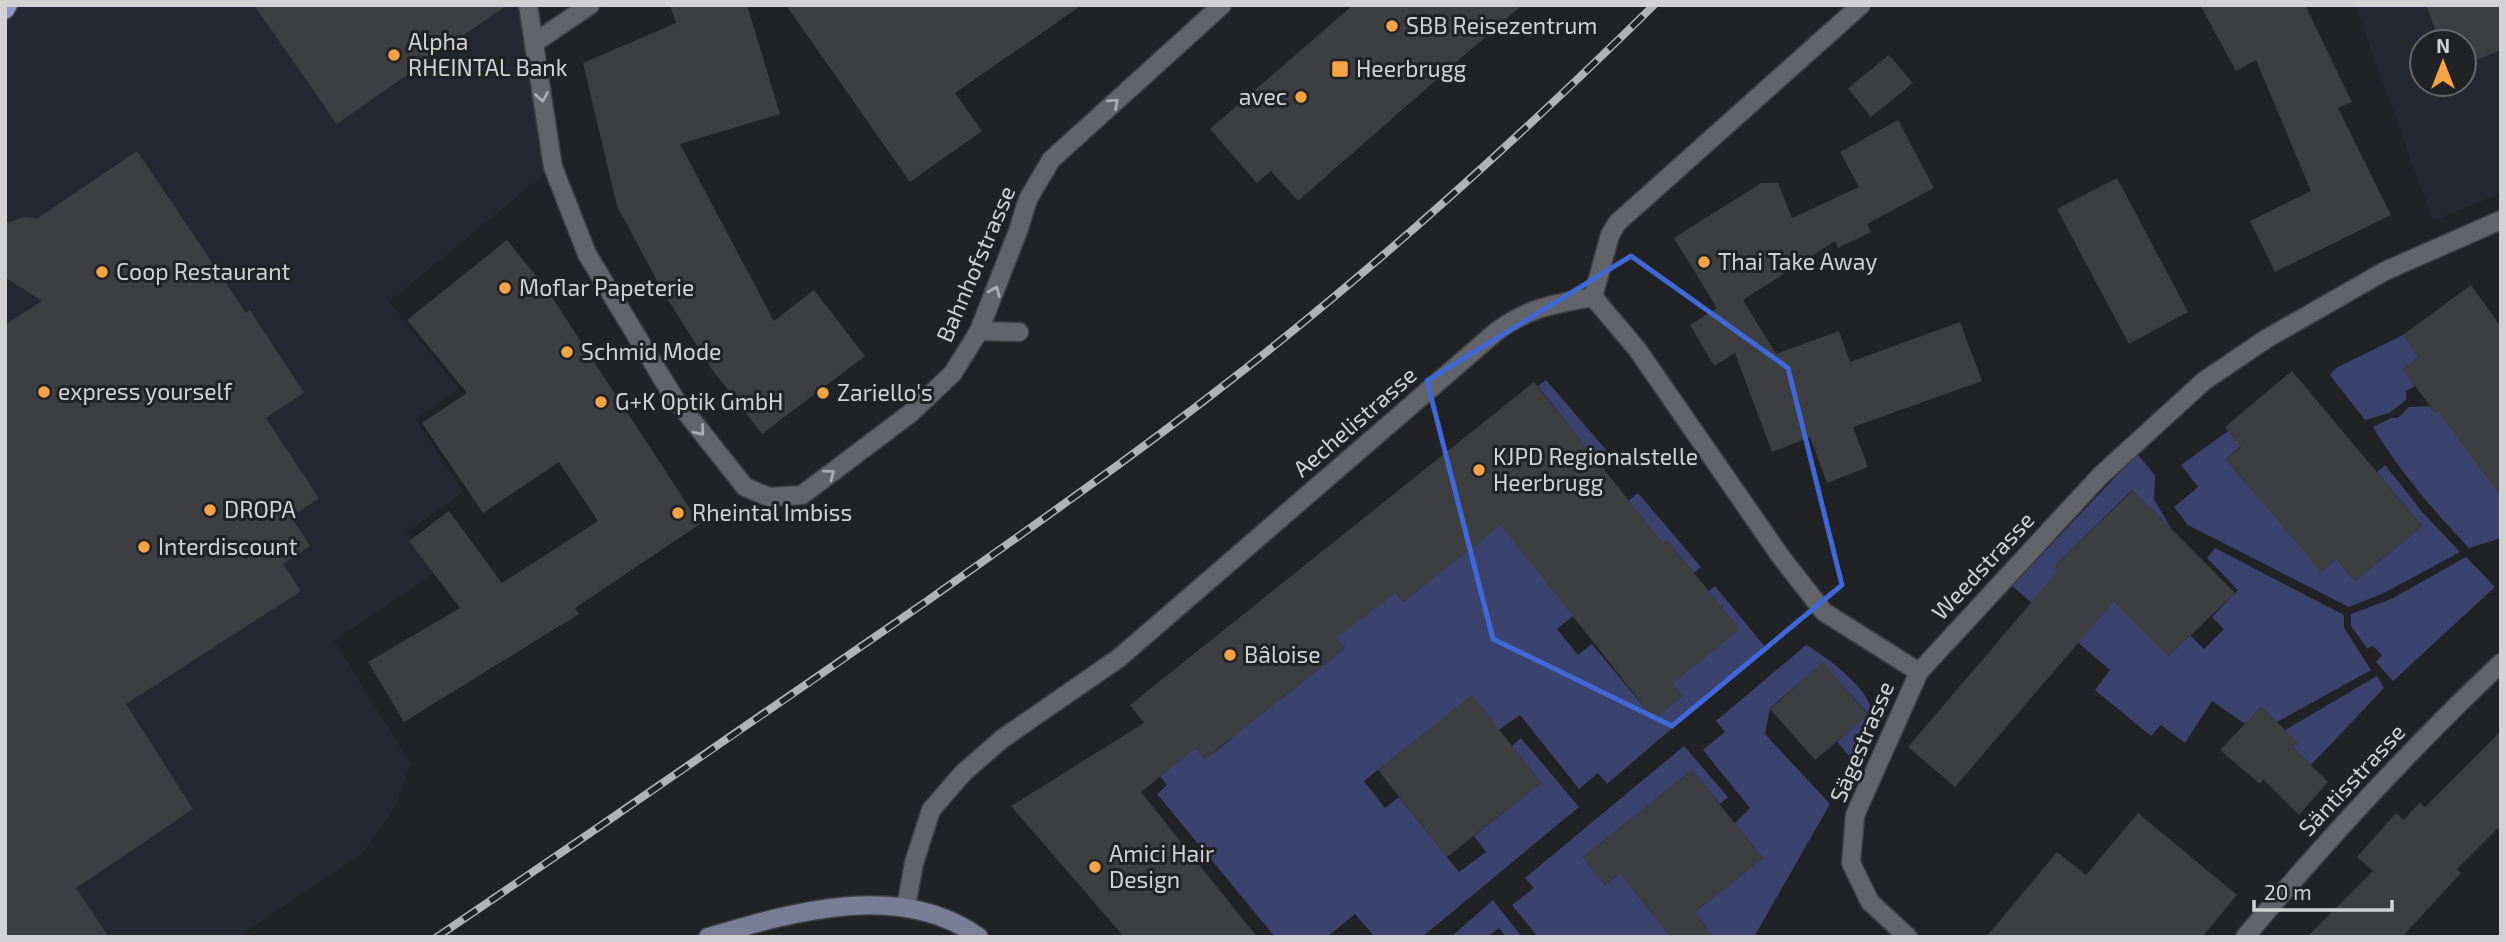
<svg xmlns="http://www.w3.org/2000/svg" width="2506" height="942" font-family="'Exo 2',sans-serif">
<rect width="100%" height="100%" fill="#212225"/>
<g fill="#262831" fill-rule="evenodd">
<polygon points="8,5 529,5 553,167 389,302 459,389 416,419 463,492 406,533 437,571 334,641 411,764 396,805 363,853 238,937 5,937 5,10"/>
<path d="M2355,5H2501V193L2433,221ZM2422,42H2464V84H2422Z"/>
</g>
<g fill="#3b426d">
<polygon points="2403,335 2419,357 2403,369 2415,386 2406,391 2406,400 2389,413 2365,420 2330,375 2336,368"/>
<polygon points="1546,380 1613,458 1512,537 1541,573 1638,493 1701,567 1694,573 1667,540 1557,629 1578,655 1592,644 1654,719 1682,696 1672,684 1709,591 1715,586 1766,648 1607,784 1598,773 1579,789 1520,715 1499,730 1472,696 1364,781 1385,808 1399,797 1459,872 1486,852 1474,836 1541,783 1512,746 1521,738 1579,807 1422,937 1375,937 1355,914 1327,937 1275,937 1157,794 1167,785 1137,746 1196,748 1205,759 1232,739 1222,725 1267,690 1277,702 1345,648 1312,607 1396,593 1403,602 1429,581 1581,441 1538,386"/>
<path d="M2453,399L2501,493V538L2469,548C2433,510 2400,472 2373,427L2391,418H2398L2409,407L2429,406L2435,413Z"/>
<polygon points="2228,431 2241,446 2226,459 2251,489 2267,476 2321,572 2336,559 2355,581 2422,526 2377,472 2385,465 2424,514 2460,552 2384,593 2349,607 2188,525 2174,507 2198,487 2181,465"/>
<polygon points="2137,454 2155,475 2154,499 2171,528 2132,490 2055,566 2091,578 2169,656 2190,635 2204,649 2224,629 2212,617 2238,590 2207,558 2215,548 2344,615 2344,628 2371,670 2277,722 2261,707 2245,724 2212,701 2185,743 2161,725 2151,736 2095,690 2110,670 2012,586"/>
<polygon points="2466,557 2495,587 2393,681 2376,662 2382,655 2373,646 2367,648 2351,626 2351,614 2391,599"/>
<path d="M1806,645C1826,656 1873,691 1872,715C1872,728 1860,748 1854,761L1837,742L1868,714L1823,663L1770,708L1765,734L1830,804L1754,937H1695L1706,927L1695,912L1763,858L1735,823L1750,808L1703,750L1725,732L1716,721Z"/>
<polygon points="2377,676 2384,688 2311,765 2293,747 2285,730"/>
<polygon points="1684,746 1728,797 1720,804 1692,770 1583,857 1605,885 1620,873 1671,937 1538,937 1512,905 1534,888 1525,878"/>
<polygon points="1493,900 1522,937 1506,937 1499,928 1487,937 1451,937"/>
</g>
<g fill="#3d3e42">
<polygon points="254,5 507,5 337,124"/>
<polygon points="670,5 747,5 780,114 680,144 774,321 814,290 865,356 762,434 711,368 663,292 617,206 583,63 676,23"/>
<polygon points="786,5 1082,5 955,93 982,131 910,182"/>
<polygon points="1353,5 1522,5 1298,201 1271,171 1257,183 1210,129"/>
<polygon points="2200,5 2305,5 2352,102 2338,108 2391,215 2275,272 2250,221 2311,191 2256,60 2236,71"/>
<polygon points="2426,5 2501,5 2501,50 2464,65 2464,42 2440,42"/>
<polygon points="1889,55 1913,83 1871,117 1848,88"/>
<polygon points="1898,120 1934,188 1867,224 1871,232 1838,248 1835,241 1743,300 1776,354 1839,331 1850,362 1960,322 1982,381 1853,427 1868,467 1827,483 1810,437 1772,452 1735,353 1714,366 1690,325 1717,308 1674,238 1761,183 1778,183 1792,218 1859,187 1840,152"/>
<polygon points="137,151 246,313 250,310 304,393 266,418 319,498 291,517 310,546 283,564 301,591 126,704 193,809 76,888 109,937 5,937 5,325 42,301 5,277 5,224 23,217 38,218"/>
<polygon points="2117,178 2188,312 2129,344 2057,209"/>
<polygon points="507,240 546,288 700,524 575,608 579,614 404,722 368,662 460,608 409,541 449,511 502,583 598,521 559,462 483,513 422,423 467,393 407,320"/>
<polygon points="2471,285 2501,327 2501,497 2438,411 2435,413 2403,369 2419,357 2403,335"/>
<polygon points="2292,371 2422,526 2355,581 2336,559 2321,572 2226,459 2241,447 2225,427"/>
<polygon points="1534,382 1663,543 1667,540 1740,629 1672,684 1682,696 1654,719 1501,525 1403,602 1396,593 1337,637 1345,648 1205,759 1196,748 1141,792 1257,937 1124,937 1011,806 1144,723 1130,705"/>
<polygon points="2133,490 2235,593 2169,656 2114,601 1955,787 1908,747 2058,571 2054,567"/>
<polygon points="1823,662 1868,715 1815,760 1770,709"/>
<polygon points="1472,695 1541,783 1447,857 1378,770"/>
<polygon points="2261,707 2298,742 2293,747 2328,782 2299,815 2263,779 2260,784 2220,750"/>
<polygon points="2501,731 2501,825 2457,869 2461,873 2402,937 2307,937 2373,871 2357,857 2396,813 2404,820 2420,802 2425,807"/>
<polygon points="1692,770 1763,858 1695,912 1713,937 1671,937 1620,873 1605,885 1583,857"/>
<polygon points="2138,813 2237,895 2202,937 1986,937 2057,852 2086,875"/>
</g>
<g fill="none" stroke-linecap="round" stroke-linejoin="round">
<defs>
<polyline id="service" points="979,331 1019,332"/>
<polyline id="pedestrian" points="534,43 590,5"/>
<g id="minor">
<polyline points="528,5 553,167 587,254 673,396 745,487 769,497 802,495 912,412 953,373 979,331 1018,231 1028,199 1051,160 1222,5"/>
<polyline points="1593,297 1637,349 1781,557 1824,612 1919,672"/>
<polyline points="1593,297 1610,235 1617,223 1861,5"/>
<path d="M906,907L914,863L931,810L963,773L1002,739L1119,658L1497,331C1530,307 1554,304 1593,297"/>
<polyline points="1908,937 1870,902 1851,863 1855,815 1919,672 2100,476 2204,381 2266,339 2385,271 2501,220"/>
<path d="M2245,937C2325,842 2410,749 2501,663"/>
</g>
<path id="secondary" d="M708,937C793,912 900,880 979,937"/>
<polyline id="primary" points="5,10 8,5"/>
</defs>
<use href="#service" stroke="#3e3f42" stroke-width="21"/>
<use href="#pedestrian" stroke="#3e3f42" stroke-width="21"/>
<use href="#minor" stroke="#3e3f42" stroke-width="21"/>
<use href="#secondary" stroke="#3e3f42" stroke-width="21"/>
<use href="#primary" stroke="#3e3f42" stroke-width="21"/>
<use href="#service" stroke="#636469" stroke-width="18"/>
<use href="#pedestrian" stroke="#636469" stroke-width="18"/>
<use href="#minor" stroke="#636469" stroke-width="18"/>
<use href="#secondary" stroke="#797d96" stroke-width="18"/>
<use href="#primary" stroke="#8e96c3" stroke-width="18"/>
<defs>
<path id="rail" d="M437,937C601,826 764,714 927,601C1023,533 1121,465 1214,393C1369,274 1515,142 1654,5"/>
</defs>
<use href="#rail" stroke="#b1b2b5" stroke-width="8"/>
<use href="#rail" stroke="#212225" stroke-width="5" stroke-dasharray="16" stroke-linecap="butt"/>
</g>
<defs><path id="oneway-chevron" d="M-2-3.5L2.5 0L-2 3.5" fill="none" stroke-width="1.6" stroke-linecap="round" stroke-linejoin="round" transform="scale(1.75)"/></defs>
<g stroke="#abacaf">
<use href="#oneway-chevron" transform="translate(542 97) rotate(81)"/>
<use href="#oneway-chevron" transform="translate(1114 103) rotate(-42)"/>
<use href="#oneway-chevron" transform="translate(995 291) rotate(-68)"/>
<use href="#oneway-chevron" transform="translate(700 431) rotate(51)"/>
<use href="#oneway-chevron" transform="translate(830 474) rotate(-37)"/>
</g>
<path fill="none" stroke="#4168d7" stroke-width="5" stroke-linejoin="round" d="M1631,256L1788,368L1842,585L1672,726L1493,639L1427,381Z"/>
<g fill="#f5a346" stroke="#212225" stroke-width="2.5">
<circle cx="1392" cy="26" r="7"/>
<circle cx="394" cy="55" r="7"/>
<rect x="1331" y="60" width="18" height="18" rx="3.5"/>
<circle cx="1301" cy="97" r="7"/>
<circle cx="1704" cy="262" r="7"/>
<circle cx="102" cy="272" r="7"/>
<circle cx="505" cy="288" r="7"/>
<circle cx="567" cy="352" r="7"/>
<circle cx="44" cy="392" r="7"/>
<circle cx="823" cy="393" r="7"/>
<circle cx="601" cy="402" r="7"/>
<circle cx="1479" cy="470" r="7"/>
<circle cx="210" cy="510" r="7"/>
<circle cx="678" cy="513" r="7"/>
<circle cx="144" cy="547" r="7"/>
<circle cx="1230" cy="655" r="7"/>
<circle cx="1095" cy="867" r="7"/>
</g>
<g text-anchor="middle" stroke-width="6" stroke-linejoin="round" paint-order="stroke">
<g font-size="23" fill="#d2d2d5" stroke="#212225" text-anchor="start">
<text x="1406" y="34">SBB Reisezentrum</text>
<text x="408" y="50">Alpha<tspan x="408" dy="26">RHEINTAL Bank</tspan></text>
<text x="1356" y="77">Heerbrugg</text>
<text x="1287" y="105" text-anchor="end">avec</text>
<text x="1718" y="270">Thai Take Away</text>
<text x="116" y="280">Coop Restaurant</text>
<text x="519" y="296">Moflar Papeterie</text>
<text x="581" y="360">Schmid Mode</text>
<text x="58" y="400">express yourself</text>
<text x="837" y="401">Zariello's</text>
<text x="615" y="410">G+K Optik GmbH</text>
<text x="1493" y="465">KJPD Regionalstelle<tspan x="1493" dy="26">Heerbrugg</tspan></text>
<text x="224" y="518">DROPA</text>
<text x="692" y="521">Rheintal Imbiss</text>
<text x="158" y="555">Interdiscount</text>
<text x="1244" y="663">Bâloise</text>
<text x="1109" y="862">Amici Hair<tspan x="1109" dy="26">Design</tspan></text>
</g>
<g font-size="23" fill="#d2d2d5" stroke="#212225">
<text transform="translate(976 264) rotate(-67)" y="8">Bahnhofstrasse</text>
<text transform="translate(1355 422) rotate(-41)" y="8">Aechelistrasse</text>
<text transform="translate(1983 566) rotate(-47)" y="8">Weedstrasse</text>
<text transform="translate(1862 742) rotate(-67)" y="8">Sägestrasse</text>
<text transform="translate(2352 780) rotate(-47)" y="8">Säntisstrasse</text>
</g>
</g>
<rect width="2506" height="942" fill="none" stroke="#d2d2d5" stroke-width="14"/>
<g transform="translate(2443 63)"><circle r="33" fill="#212225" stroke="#68686b" stroke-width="2"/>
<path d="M0-5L12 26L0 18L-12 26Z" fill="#f5a346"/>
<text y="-10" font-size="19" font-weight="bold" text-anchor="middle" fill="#d2d2d5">N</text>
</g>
<path d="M2254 900v10h138v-10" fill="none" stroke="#d2d2d5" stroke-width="3.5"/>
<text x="2264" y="900" font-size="21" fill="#d2d2d5" stroke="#212225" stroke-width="5" paint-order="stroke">20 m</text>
</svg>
